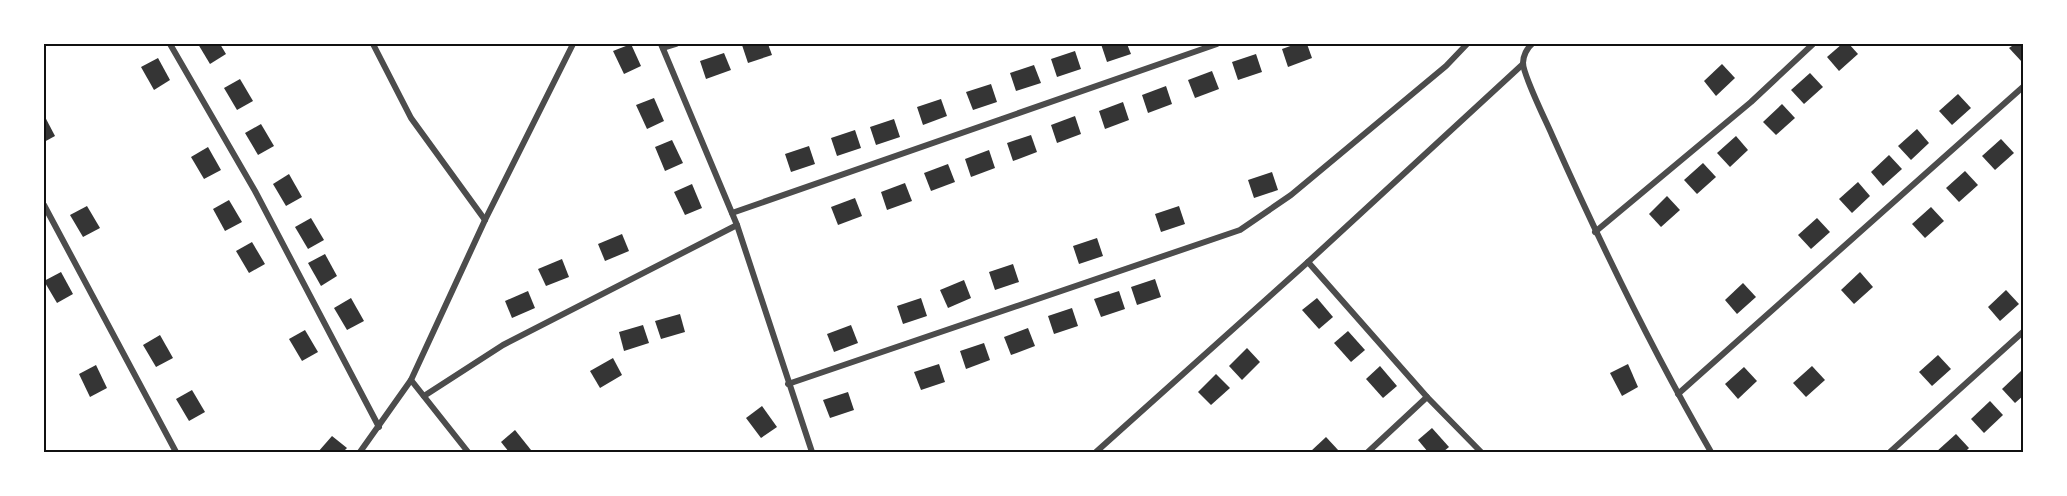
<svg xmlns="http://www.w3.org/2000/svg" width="2067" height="496" font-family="Poppins,sans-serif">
<rect width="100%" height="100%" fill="#fff"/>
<g fill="#353535">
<polygon points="198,44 220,44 226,54 210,64"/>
<polygon points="631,44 641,66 624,74 613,51"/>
<polygon points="746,44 768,44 772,55 748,63 742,45"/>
<polygon points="1101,44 1127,44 1131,54 1107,62"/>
<polygon points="1296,44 1307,44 1312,58 1288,67 1282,49"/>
<polygon points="1842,44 1849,44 1858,54 1839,71 1827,57"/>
<polygon points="2015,44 2024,44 2022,62 2009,48"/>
<polygon points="1075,51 1081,69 1057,77 1051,59"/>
<polygon points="724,53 731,70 706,79 700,61"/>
<polygon points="1256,54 1262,72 1238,80 1232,62"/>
<polygon points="158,58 170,80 154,90 141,67"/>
<polygon points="1722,64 1735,78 1716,96 1704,81"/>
<polygon points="1034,65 1041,83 1016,91 1010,73"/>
<polygon points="1212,71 1219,89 1195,98 1188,80"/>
<polygon points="1810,73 1823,87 1804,104 1791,90"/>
<polygon points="240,79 253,101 237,110 224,88"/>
<polygon points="991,84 997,102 973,110 966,92"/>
<polygon points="1166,86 1172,104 1148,113 1142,95"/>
<polygon points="1958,94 1971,108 1952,125 1939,111"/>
<polygon points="654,98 664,121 647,129 636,105"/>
<polygon points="941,99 947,116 923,125 917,107"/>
<polygon points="1123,102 1129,120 1105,129 1099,111"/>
<polygon points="1782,104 1795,118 1776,135 1763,122"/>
<polygon points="44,115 55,136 44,142"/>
<polygon points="1075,116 1081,134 1057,143 1051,125"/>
<polygon points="894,119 900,137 876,145 870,127"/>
<polygon points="261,124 274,146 258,155 245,133"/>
<polygon points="1917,129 1929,143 1911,160 1898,146"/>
<polygon points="855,130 861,148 837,156 831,138"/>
<polygon points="1031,135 1037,152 1013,161 1007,143"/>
<polygon points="1736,136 1748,150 1730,167 1717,153"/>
<polygon points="2001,139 2014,153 1995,170 1982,156"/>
<polygon points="672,140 683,163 665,171 655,147"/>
<polygon points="809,146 815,164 791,172 785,154"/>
<polygon points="208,147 221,170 204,179 191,157"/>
<polygon points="989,150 995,168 971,177 965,159"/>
<polygon points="1889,155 1902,169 1883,186 1871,172"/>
<polygon points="1703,163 1716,177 1697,194 1684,180"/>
<polygon points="948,164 955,182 931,191 924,173"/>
<polygon points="1965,171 1978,185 1959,202 1946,188"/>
<polygon points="1272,172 1278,190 1254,198 1248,180"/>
<polygon points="289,174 302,197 286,206 273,184"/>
<polygon points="1858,182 1870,196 1852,213 1839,199"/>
<polygon points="905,183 912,201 887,210 881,192"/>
<polygon points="692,184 702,208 685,215 674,192"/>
<polygon points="1667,196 1680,210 1661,227 1649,214"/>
<polygon points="855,198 862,216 838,225 831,207"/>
<polygon points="229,200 242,222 225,231 213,209"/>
<polygon points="87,206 100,228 83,237 70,215"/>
<polygon points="1179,206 1185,224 1161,232 1155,214"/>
<polygon points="1931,207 1944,221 1925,238 1912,224"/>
<polygon points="311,218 324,240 308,249 295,227"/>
<polygon points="1817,218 1830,232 1811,249 1798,235"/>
<polygon points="622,234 629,251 605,261 598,244"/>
<polygon points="1097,238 1103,256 1079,264 1073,246"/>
<polygon points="252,242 265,264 249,273 236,251"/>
<polygon points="325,254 337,276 321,286 308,263"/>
<polygon points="562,259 569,277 546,286 538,269"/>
<polygon points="1013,264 1019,282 995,290 989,272"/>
<polygon points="61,272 73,294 57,303 44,281"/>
<polygon points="1860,272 1873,287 1854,304 1841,290"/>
<polygon points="1155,279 1161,297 1137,305 1131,287"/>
<polygon points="964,280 971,298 948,308 940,290"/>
<polygon points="1743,283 1756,297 1737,314 1725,300"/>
<polygon points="2006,290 2019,304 2000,321 1988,307"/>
<polygon points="528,291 535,308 512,318 505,301"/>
<polygon points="1119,291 1125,309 1101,317 1094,299"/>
<polygon points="351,298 364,321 347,330 334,308"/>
<polygon points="921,298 927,316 903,324 897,306"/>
<polygon points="1317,298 1333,317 1319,329 1302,310"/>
<polygon points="1072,308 1078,326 1054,334 1048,316"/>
<polygon points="680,314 685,332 661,339 655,321"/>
<polygon points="643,325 649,343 624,351 619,332"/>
<polygon points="851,325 858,343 834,352 827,334"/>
<polygon points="1028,328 1035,346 1011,355 1004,337"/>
<polygon points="305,330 318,352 302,361 289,339"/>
<polygon points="1348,331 1365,350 1351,362 1334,343"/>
<polygon points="160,335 173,358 156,367 143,345"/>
<polygon points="984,343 990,360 966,369 960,351"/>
<polygon points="1247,348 1260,362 1242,380 1229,366"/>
<polygon points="1938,355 1951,369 1932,386 1919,372"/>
<polygon points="613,358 622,375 600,388 590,371"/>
<polygon points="939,364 945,382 921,390 914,372"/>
<polygon points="1628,364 1638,387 1622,396 1610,373"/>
<polygon points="96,365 107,388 90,397 79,374"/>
<polygon points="1380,366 1397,386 1383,398 1366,379"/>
<polygon points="1812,366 1825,380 1806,397 1793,383"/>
<polygon points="1744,367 1757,381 1738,399 1725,384"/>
<polygon points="2021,371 2024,374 2024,395 2015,403 2002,389"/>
<polygon points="1216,374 1230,388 1211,405 1198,392"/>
<polygon points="192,390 205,412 189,421 176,399"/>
<polygon points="848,392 854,410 830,418 823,400"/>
<polygon points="1990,401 2003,415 1984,433 1971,419"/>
<polygon points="762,406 777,427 761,438 746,418"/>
<polygon points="1432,428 1449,447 1443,452 1428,452 1418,440"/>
<polygon points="515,430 531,450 528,452 509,452 501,442"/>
<polygon points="1956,434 1969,448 1965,452 1936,452"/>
<polygon points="332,436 347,448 343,452 318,452"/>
<polygon points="1326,437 1339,451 1337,452 1310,452"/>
</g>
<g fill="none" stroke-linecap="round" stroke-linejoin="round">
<g stroke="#4c4c4c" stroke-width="6">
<polyline points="170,44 255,191 379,427"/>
<polyline points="373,44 411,118 485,220"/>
<polyline points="661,44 737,225 812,452"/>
<path d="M1532,44C1527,48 1523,56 1523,63C1523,75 1546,121 1552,135C1600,243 1652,350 1711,452"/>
<polyline points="663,48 676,44"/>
<polyline points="44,205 176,452"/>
<polyline points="732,213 1217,44"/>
<polyline points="1595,232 1751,102 1813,44"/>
<polyline points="1308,262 1427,397 1481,452"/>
<polyline points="411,380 468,452"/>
<polyline points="788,384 1240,230 1291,195 1446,66 1467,44"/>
<polyline points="1678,394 2024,86"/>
<polyline points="424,396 503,345 737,225"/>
<polyline points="360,452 411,380 485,220 573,44"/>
<polyline points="1096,452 1308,262 1523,64"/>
<polyline points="1368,452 1427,397"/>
<polyline points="1890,452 2024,331"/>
</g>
</g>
<rect width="2067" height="496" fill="none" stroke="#ffffff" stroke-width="90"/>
<rect x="45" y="45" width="1977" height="406" fill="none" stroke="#111" stroke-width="2"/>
</svg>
